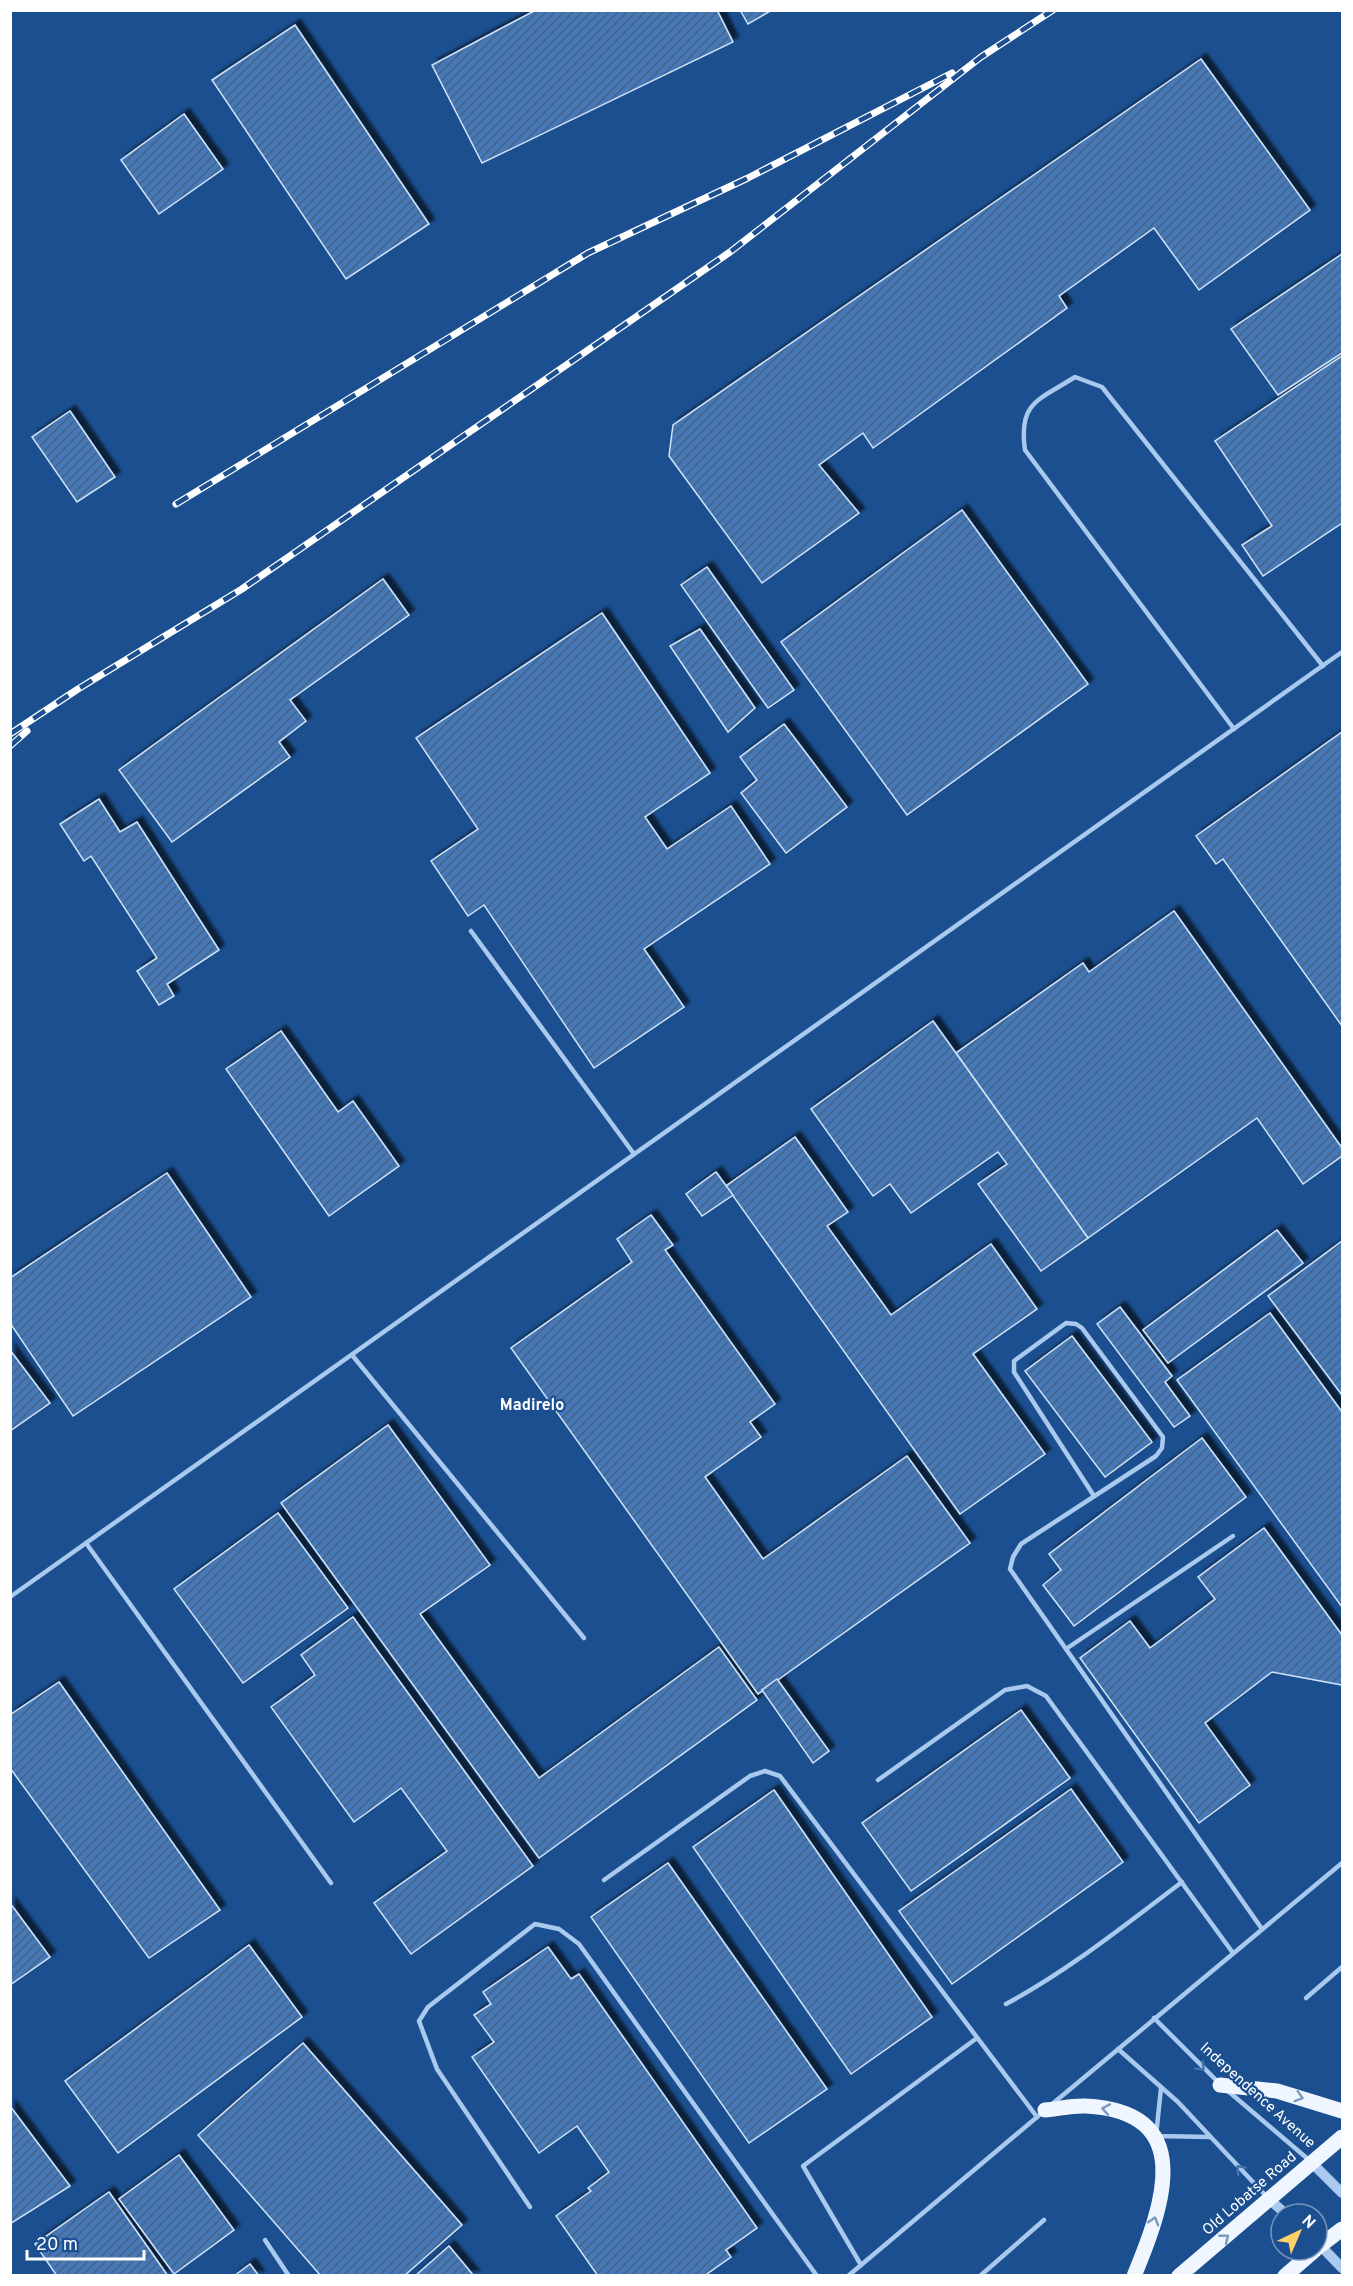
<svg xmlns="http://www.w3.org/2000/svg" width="1353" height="2286" font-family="Overpass,sans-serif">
<defs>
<pattern id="building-hatch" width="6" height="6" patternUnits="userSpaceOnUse" patternTransform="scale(1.5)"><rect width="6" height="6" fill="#4478b7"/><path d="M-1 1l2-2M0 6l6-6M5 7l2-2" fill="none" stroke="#486282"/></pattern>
<filter id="shadow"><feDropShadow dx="5.5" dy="-5.5" stdDeviation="1.5" flood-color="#0009"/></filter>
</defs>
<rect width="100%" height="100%" fill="#1b4f8f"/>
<g fill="url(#building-hatch)" stroke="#cfe3fa" stroke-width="1.5" filter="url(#shadow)">
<polygon points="536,10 717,10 733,42 482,163 432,65"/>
<polygon points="740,10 772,10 748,24"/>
<polygon points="295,25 429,224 346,279 212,80"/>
<polygon points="1201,59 1310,210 1199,290 1154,228 1059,296 1067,308 873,448 863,433 819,465 859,513 762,583 669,456 673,425"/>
<polygon points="184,114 223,169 159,214 121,160"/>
<polygon points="1342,254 1342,353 1278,395 1231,329"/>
<polygon points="1342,356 1342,523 1263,576 1242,545 1272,526 1215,441"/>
<polygon points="70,411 115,477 77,502 32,437"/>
<polygon points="962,510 1088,684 907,815 781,642"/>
<polygon points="707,567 794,690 768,708 681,585"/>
<polygon points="383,579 409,615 290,700 306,721 279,742 290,757 172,842 119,770"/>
<polygon points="602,613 710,773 645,817 667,849 731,806 770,864 644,949 684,1007 594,1068 484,905 468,916 431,861 478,829 416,738"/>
<polygon points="700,629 755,708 728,732 670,646"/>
<polygon points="784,724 847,807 786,853 741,793 757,780 740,757"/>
<polygon points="1342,732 1342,1026 1223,859 1216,864 1196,836"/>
<polygon points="99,799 120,832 137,822 219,950 167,984 174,996 159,1005 137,971 157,958 91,856 84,861 60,824"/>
<polygon points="1174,911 1342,1148 1342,1156 1303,1184 1257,1118 1088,1238 956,1053 1083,963 1089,972"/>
<polygon points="933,1021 1088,1238 1041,1271 978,1184 1007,1164 998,1152 911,1213 890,1184 873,1196 811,1109"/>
<polygon points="281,1031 338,1112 353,1101 399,1166 329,1216 226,1069"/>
<polygon points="795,1137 848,1212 827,1226 891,1315 991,1244 1037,1309 973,1354 1045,1454 960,1514 726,1186"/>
<polygon points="716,1172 733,1195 702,1216 686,1194"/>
<polygon points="167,1173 251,1297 73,1416 10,1323 10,1278"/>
<polygon points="651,1215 673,1245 665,1250 775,1404 750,1422 761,1437 705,1477 763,1559 907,1456 970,1543 758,1694 511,1348 632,1262 617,1239"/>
<polygon points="1277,1230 1303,1263 1168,1363 1143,1330"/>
<polygon points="1342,1241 1342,1395 1268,1296"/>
<polygon points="1120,1307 1172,1376 1165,1382 1190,1416 1174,1427 1097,1324"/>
<polygon points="1270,1313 1342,1412 1342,1607 1177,1380"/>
<polygon points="1072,1336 1152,1442 1105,1477 1025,1371"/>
<polygon points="10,1350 50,1403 10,1431"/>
<polygon points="388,1425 490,1565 420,1614 539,1778 719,1647 757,1700 539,1858 281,1503"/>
<polygon points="1202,1438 1246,1497 1074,1626 1043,1585 1061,1570 1049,1554"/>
<polygon points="278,1513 348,1608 243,1683 174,1589"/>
<polygon points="1264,1528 1342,1635 1342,1685 1272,1672 1205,1723 1250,1785 1199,1823 1080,1658 1130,1621 1150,1648 1215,1599 1198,1577"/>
<polygon points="353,1617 533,1866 411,1954 374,1903 447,1851 401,1788 354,1822 271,1707 315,1675 301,1655"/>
<polygon points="777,1679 829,1751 813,1763 762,1690"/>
<polygon points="59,1682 220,1910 149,1958 10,1768 10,1715"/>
<polygon points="1021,1710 1070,1778 911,1891 862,1823"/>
<polygon points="1071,1789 1123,1862 952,1984 899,1911"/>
<polygon points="774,1790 932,2017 851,2074 693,1847"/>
<polygon points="668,1863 827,2089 749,2143 591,1917"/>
<polygon points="10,1903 50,1957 10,1985"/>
<polygon points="249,1945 302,2017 118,2153 65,2081"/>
<polygon points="548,1947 571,1979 579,1974 757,2228 726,2250 731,2257 704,2276 598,2276 556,2216 591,2191 588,2188 609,2172 577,2126 539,2153 472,2057 494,2042 474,2015 491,2004 483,1992"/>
<polygon points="303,2043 462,2225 404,2276 321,2276 198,2135"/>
<polygon points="10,2106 70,2186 10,2224"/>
<polygon points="179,2155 234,2230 174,2274 119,2199"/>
<polygon points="109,2192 168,2276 57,2276 35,2244"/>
<polygon points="449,2246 474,2276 415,2276"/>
<polygon points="250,2264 259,2276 234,2276"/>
</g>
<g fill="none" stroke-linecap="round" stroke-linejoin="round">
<g stroke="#a9c9ee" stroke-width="4.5">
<path d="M1234,729L1025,450C1018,402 1039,400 1075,377L1102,387L1323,666"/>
<polyline points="471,931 634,1154"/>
<polyline points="352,1355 584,1638"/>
<polyline points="1094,1496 1014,1372 1014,1361 1066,1323 1076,1324 1082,1328 1163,1437 1162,1448 1156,1456 1021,1544 1013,1557 1010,1569 1262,1929"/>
<polyline points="86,1543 331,1883"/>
<polyline points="10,1597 1342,652"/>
<polyline points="1066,1649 1233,1536"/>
<polyline points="878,1780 1005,1690 1027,1686 1046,1696 1233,1953"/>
<polyline points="604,1880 750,1776 765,1771 780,1776 1037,2117"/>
<polyline points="1306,1998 1342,1967"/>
<path d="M1006,2004C1069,1970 1125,1925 1182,1882"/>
<polyline points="1154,2018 1218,2082"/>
<polyline points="1118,2049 1178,2102 1267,2197"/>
<polyline points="1161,2088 1156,2136 1210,2137"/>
<polyline points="1228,2091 1309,2160"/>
<polyline points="1051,2105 1342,1863"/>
<polyline points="530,2207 437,2069 419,2021 428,2007 535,1924 559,1929 579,1944 817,2276"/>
<polyline points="265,2240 289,2276"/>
<polyline points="861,2265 803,2166 977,2038"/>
<polyline points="848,2276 1043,2112"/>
<polyline points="980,2276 1044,2220"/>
</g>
<g stroke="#a9c9ee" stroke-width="10">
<polyline points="1312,2163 1342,2193"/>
<polyline points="1271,2201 1286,2214"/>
<polyline points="1317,2242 1342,2268"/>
</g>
<g stroke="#f0f6ff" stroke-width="15">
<polyline points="1220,2085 1277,2091 1342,2111"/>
<path d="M1045,2110C1058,2109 1073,2105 1086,2106C1198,2112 1163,2206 1134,2276"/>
<polyline points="1317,2248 1342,2229"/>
<polyline points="1179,2276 1342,2137"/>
<polyline points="1285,2276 1315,2250"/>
</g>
<defs>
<g id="rail">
<polyline points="176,504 588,253 748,178 952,73"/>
<polyline points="10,734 78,689 242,589 730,252 981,57 1053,10"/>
<polyline points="10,746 27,731"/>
</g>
</defs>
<use href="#rail" stroke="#fff" stroke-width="7"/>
<use href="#rail" stroke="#1b4f8f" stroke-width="4.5" stroke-dasharray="14" stroke-linecap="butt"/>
</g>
<defs><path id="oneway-chevron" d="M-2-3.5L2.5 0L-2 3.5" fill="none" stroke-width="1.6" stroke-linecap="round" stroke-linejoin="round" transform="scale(1.5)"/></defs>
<g stroke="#4674ac">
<use href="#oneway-chevron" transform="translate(1201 2067) rotate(45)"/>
<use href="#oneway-chevron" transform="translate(1240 2169) rotate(-133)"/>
</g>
<g stroke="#7b9ac1">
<use href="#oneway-chevron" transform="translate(1299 2097) rotate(16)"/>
<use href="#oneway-chevron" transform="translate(1106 2109) rotate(-170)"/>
<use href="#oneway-chevron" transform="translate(1154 2221) rotate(-73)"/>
<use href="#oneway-chevron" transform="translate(1225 2238) rotate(-39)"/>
</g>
<g text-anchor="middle" stroke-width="4.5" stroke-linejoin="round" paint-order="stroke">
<g font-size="15" fill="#fff" stroke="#1b4f8f">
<text transform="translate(1258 2095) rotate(42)" y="5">Independence Avenue</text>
<text transform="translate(1249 2193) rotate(-41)" y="5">Old Lobatse Road</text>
</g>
<g font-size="16" font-weight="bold" fill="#fff" stroke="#1b4f8f">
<text x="532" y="1410">Madirelo</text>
</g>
</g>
<rect width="1353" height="2286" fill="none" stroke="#ffffff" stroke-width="24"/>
<g transform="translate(1299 2232) rotate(44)"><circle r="28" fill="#1b4f8f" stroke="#7695bc" stroke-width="1.5"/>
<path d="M0-4.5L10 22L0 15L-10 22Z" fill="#ffd166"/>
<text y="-9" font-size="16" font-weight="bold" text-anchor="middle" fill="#ffffff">N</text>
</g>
<path d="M27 2250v9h117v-9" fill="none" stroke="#ffffff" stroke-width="3"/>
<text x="36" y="2250" font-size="18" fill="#ffffff" stroke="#1b4f8f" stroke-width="4.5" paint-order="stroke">20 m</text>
</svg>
